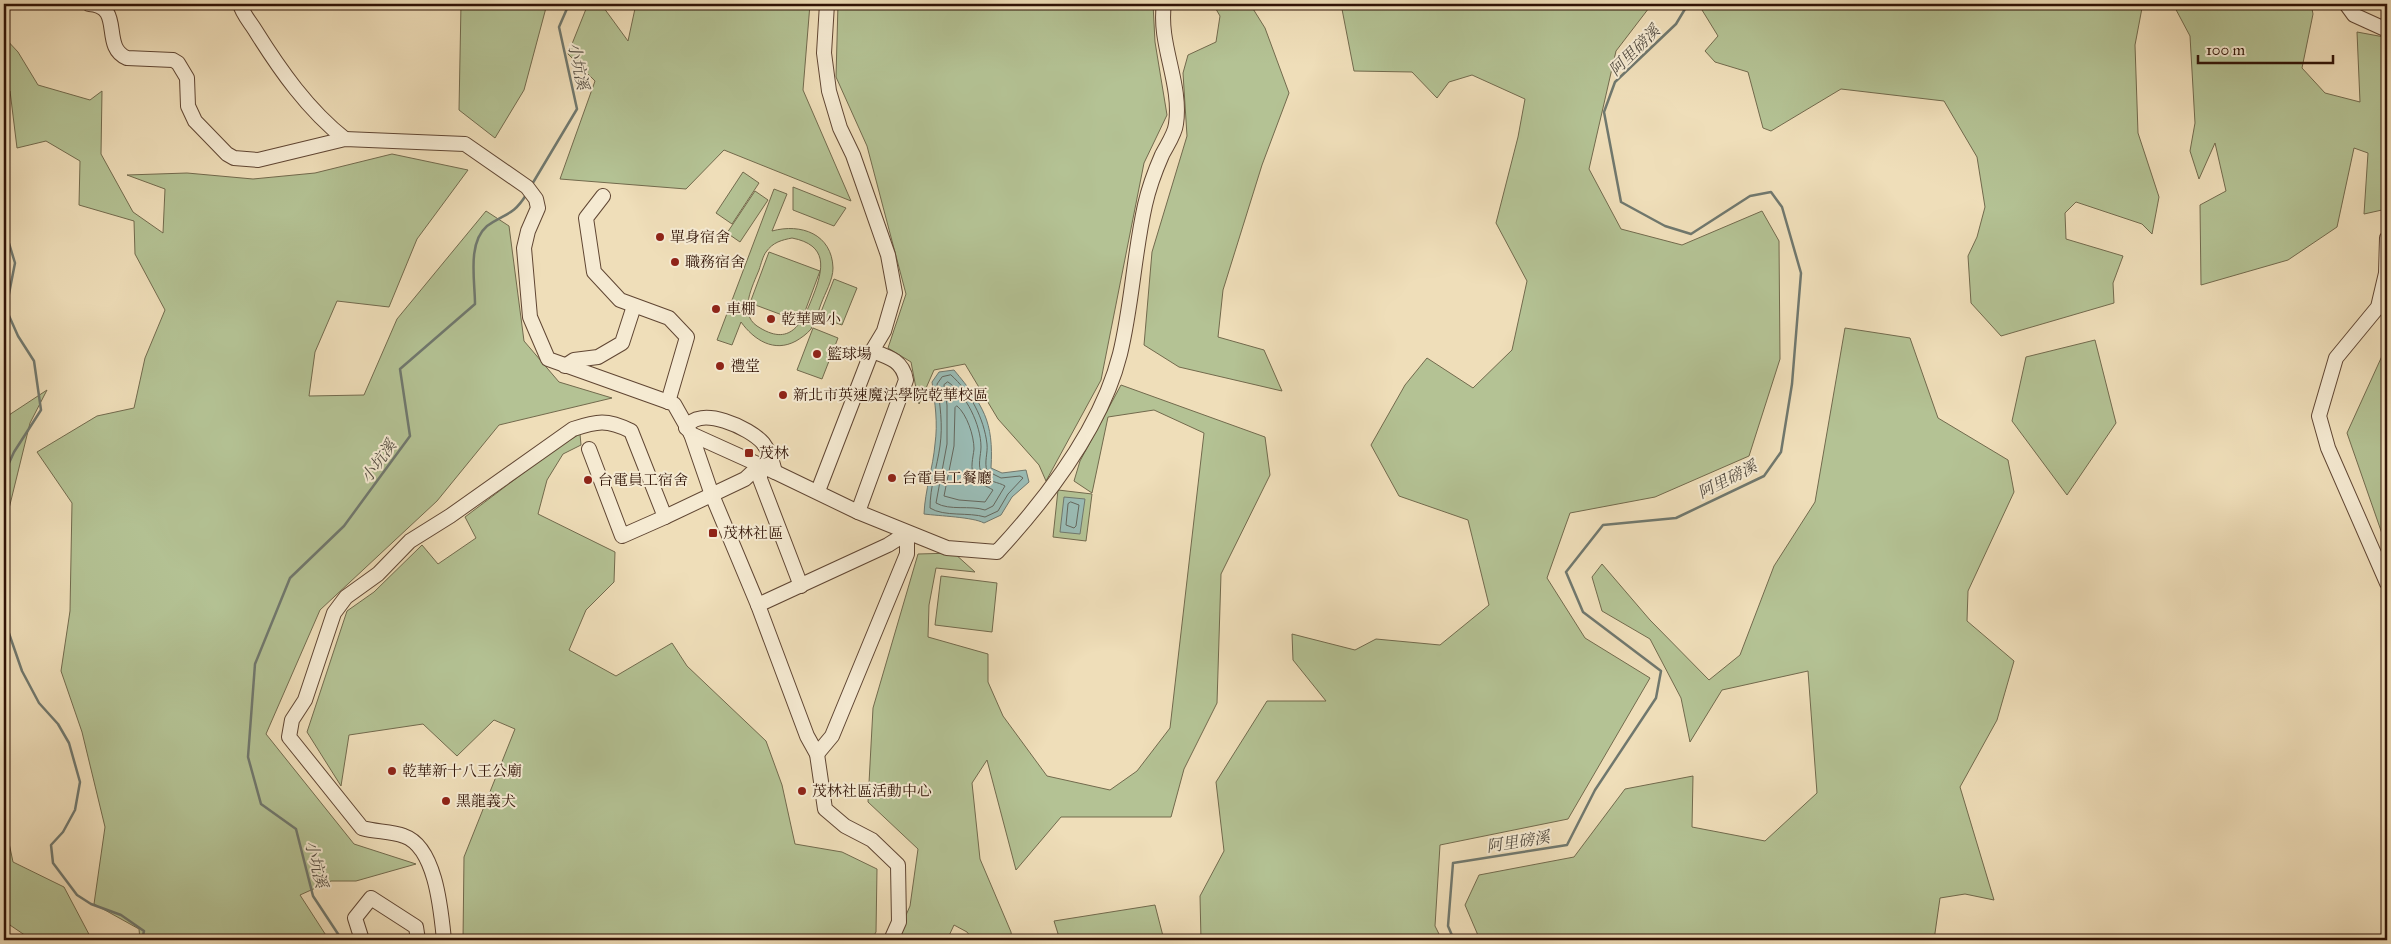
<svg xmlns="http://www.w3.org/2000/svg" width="2391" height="944" font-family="'IM FELL Great Primer','Noto Serif TC',serif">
<rect width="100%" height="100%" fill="#efdeb9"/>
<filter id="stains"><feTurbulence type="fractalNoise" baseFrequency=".004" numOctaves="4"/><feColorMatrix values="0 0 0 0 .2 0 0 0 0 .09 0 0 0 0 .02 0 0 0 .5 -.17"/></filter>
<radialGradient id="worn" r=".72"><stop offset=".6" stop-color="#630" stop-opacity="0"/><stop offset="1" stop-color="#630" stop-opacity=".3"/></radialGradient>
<g fill="#b4c294" stroke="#726a4d" fill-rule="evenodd">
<polygon points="461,4 547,4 524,90 495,138 459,110"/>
<polygon points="588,4 601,4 628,41 636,4 810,4 803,90 851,201 724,150 686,189 560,179 595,81 568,54"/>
<polygon points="838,4 1153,4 1155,42 1167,115 1144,163 1101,380 1046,481 1039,465 998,419 965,364 934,370 919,404 911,362 888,348 906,294 867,146 836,77"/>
<polygon points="1213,4 1250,4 1265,28 1289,93 1262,165 1223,290 1218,337 1264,350 1282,391 1179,367 1144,345 1152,252 1187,136 1183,73 1188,55 1216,42 1220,16"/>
<polygon points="1341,4 1652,4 1616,51 1589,169 1621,229 1682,245 1762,211 1779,241 1780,359 1749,456 1655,497 1570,513 1547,578 1585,638 1650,678 1568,819 1440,845 1435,926 1442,940 1201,940 1200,896 1224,851 1216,782 1267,701 1326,701 1293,660 1292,634 1355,650 1376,639 1440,645 1489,605 1468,520 1399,496 1371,445 1405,385 1427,358 1473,388 1512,350 1527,281 1496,223 1518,137 1525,99 1472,75 1449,82 1437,98 1412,72 1354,71"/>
<polygon points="1705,4 2162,4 2142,8 2135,45 2138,133 2159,197 2152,234 2142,224 2076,202 2065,213 2066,239 2123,256 2113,283 2114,303 2001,336 1971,303 1968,256 1977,237 1985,207 1977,157 1944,101 1841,89 1771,131 1763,128 1748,72 1715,62 1705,51 1718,36 1702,10"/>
<polygon points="2173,4 2311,4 2313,14 2302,68 2325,93 2360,102 2357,32 2384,37 2387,49 2387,187 2382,210 2364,214 2368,153 2354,148 2337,227 2288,260 2201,285 2200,205 2226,191 2215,143 2199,179 2190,151 2195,123 2190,36"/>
<polygon points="4,37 18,52 38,85 90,100 102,91 101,154 133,212 163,233 165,189 127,175 187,173 253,179 315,173 392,154 468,170 417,239 389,307 337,301 315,352 309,396 364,395 397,319 486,211 509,226 524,341 559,382 612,398 499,425 437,501 320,610 266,734 354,844 416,864 356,881 331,881 300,895 329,940 140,940 139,929 94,904 105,827 82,732 61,671 70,611 72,503 37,452 97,416 134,408 145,358 165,310 135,254 134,221 79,205 80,161 46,141 17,148 10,91 4,88"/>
<polygon points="743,172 759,183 732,224 716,213"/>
<polygon points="793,187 846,208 834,226 793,210"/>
<path d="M774,189L787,194L772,231C801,223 832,234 833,268C833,280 825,293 821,304C818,312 815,322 811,329C807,334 801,338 796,341C774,353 754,340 741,322L732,345L717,340ZM792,238C828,245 824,268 813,296C802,324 790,348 757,326C738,313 753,285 759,270C761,264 763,256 766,252C773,242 782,240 792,238Z"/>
<polygon points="755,191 768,200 740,242 727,233"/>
<polygon points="769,252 820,271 801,322 750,303"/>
<polygon points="834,279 857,288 842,325 819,317"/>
<polygon points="813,328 838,338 822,379 797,370"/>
<polygon points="1845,328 1910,338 1938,418 2008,460 2014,492 1968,591 1967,621 2014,661 1997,720 1960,787 1994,900 1965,894 1940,898 1934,940 1480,940 1465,905 1479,875 1574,857 1625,789 1693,776 1692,827 1765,841 1817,793 1808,671 1722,690 1690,742 1681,698 1650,639 1602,611 1592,577 1602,564 1650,620 1709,680 1740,655 1774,566 1815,502"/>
<polygon points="2095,340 2116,423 2067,495 2012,421 2026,357"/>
<polygon points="2387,345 2387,548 2347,433"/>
<polygon points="1121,385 1265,437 1270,475 1221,574 1217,703 1184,769 1171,817 1061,817 1016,870 987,760 972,783 980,859 1011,932 1012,940 973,940 967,932 954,925 947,940 895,940 910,906 918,849 868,802 873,708 918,554 954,553 975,572 936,568 929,605 928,637 988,654 988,682 1003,716 1047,776 1110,790 1137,771 1170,728 1204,433 1154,410 1108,417 1092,493 1074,481 1080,461"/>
<polygon points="47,390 30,423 4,529 4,452 8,448 9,415"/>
<polygon points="580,434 581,445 563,454 547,480 538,514 615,552 614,582 586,610 569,650 616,676 672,643 687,666 766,741 782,785 795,844 842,852 877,869 876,932 871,940 463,940 464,857 515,729 494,720 457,756 423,724 349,735 341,786 307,732 347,611 374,592 422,545 438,564 476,538 465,517 559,446"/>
<polygon points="1058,490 1092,494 1086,541 1053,537"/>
<polygon points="941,576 997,583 992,632 935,625"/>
<polygon points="4,819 13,862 64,887 92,940 32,940 4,921"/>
<polygon points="1155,905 1164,940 1060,940 1054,921"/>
</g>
<g fill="#9abbb4" stroke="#70786e">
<path d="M954,370C983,405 994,421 991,468L1002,473L1026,470L1029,482L1012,497L1001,515L984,523C973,517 939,516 924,514C925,490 933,468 935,444C938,423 935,403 932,382L939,372Z"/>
<polygon points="1064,497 1085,499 1080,534 1060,532"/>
</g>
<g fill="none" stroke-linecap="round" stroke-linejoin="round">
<g stroke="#65675d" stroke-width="1">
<path d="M951,375C970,392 984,418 987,444C988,453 984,462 987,471L1001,478L1020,476L1023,478L1008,494L998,511L985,517C969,512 944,517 930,508C930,487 937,467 940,446C943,425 940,404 937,384L942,377Z"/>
<path d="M948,382C966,394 981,425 981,447C981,455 977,466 982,474C987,482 999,482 1005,486L993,506L985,510C970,505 950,511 936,503L947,444V405L944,385Z"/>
<path d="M957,406C967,414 974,436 974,449C973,458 970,468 974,476C979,484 987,486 993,490L985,502L959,500L944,496L954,446L955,408Z"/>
<polygon points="1071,502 1079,505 1076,526 1074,528 1066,525 1068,504"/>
</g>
<g stroke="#70786e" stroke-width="2.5">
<polyline points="531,186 577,109 559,27 569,4"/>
<polyline points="4,227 15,263 6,309 18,336 34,361 41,410 14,452 4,474"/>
<polyline points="4,619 22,671 39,703 58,724 69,743 80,782 75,810 63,832 51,845 53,863 77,895 91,904 121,915 144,931 142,940"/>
<path d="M342,940L313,896L296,829L261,804L248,757L255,664L290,578L344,526L410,436L400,369L475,304C475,281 467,243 487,226C505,213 513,216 526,195"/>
<polyline points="1454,940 1448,926 1453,863 1567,845 1595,790 1656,698 1661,671 1583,612 1566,572 1603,525 1676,518 1764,476 1781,452 1792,384 1801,273 1782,207 1771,192 1750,196 1691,234 1665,226 1621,202 1604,112 1615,82 1676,24 1688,4"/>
</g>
<defs>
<g id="minor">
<path d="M89,4C125,6 100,47 127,58L173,60L178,63L187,78L188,106L195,121L227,154L234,158L258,160L345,139L465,144L527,187L536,199L538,208L528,231L524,248L530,317L548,359L674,404L691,434L775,472L858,512L947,548L997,552C1047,498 1102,426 1120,354C1132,305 1134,254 1145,205C1149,187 1155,171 1162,155C1167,145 1175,134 1176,124C1182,83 1158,44 1164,4"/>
<path d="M240,4C242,13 250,22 255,30C280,70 308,110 345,139"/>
<polyline points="2346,4 2354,15 2387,30"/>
<polyline points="603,196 586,218 594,272 620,300 669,318 687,337 668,402"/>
<polyline points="2387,238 2386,273 2378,307 2336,358 2319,416 2328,448 2387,583"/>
<polyline points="565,366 574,360 598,357 622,343 634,306"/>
<path d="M686,428C699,404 750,428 763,443C770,452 772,461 775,472"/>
<polyline points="691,434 712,495 758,605 807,736 817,754 825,809 845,826 872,840 898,865 899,922 891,940"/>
<polyline points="589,449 622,536 665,517"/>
<polyline points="760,465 760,479 801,586"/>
<polyline points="818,491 872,351 884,331 895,293 888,255 853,155 840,128 829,91 824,53 827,4"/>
<path d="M858,512L906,380C903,361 889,357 872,351"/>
<polyline points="758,605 888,545 907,533"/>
<polyline points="817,754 832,736 907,554 907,533"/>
<polyline points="362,940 355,918 371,898 416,927 418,940"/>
<path d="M444,940C441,911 436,847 404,836C391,831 375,832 362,828L289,737L292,720L305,700L334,613L346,597L378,574L410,541L450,516L573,429C597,421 607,419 631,431L665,517L745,479L760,465"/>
</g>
</defs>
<use href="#minor" stroke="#604633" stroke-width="16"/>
<use href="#minor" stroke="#f5ead2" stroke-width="14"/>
</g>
<g fill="#8f2418" stroke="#f5ead2" stroke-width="2">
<circle cx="660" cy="237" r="5"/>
<circle cx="675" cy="262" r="5"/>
<circle cx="716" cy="309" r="5"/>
<circle cx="771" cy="319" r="5"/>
<circle cx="817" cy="354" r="5"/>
<circle cx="720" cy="366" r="5"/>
<circle cx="783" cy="395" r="5"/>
<rect x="744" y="448" width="10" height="10" rx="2.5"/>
<circle cx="892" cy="478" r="5"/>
<circle cx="588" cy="480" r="5"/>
<rect x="708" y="528" width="10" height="10" rx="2.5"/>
<circle cx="392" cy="771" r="5"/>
<circle cx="802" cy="791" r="5"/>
<circle cx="446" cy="801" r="5"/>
</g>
<g text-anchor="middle" stroke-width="4" stroke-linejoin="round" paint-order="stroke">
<g font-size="15" fill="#301306" stroke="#f5ead2" text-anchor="start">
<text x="670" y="242">單身宿舍</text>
<text x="685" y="267">職務宿舍</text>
<text x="726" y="314">車棚</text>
<text x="781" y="324">乾華國小</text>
<text x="827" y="359">籃球場</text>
<text x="730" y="371">禮堂</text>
<text x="793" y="400">新北市英速魔法學院乾華校區</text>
<text x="759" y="458">茂林</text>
<text x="902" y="483">台電員工餐廳</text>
<text x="598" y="485">台電員工宿舍</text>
<text x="723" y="538">茂林社區</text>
<text x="402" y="776">乾華新十八王公廟</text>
<text x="812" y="796">茂林社區活動中心</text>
<text x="456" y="806">黑龍義犬</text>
</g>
<g font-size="16" font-style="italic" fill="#554e43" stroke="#f5ead2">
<text transform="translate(1634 50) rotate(-45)" y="6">阿里磅溪</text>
<text transform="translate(579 66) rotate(78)" y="6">小坑溪</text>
<text transform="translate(378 461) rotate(-54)" y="6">小坑溪</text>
<text transform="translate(1727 479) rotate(-27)" y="6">阿里磅溪</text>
<text transform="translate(1518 841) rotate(-9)" y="6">阿里磅溪</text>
<text transform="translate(317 864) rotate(76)" y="6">小坑溪</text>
</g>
</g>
<rect width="2391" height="944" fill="none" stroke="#efdeb9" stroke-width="20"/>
<rect x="5" y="5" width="2381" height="934" fill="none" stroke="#301306" stroke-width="2.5"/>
<rect x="10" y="10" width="2371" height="924" fill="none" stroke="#301306"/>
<path d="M2198 55v8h135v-8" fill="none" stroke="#301306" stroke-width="2.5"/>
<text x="2206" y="55" font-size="15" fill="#301306" stroke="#f5ead2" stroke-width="4" paint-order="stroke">100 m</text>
<rect width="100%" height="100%" filter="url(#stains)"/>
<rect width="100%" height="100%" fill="url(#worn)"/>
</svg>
